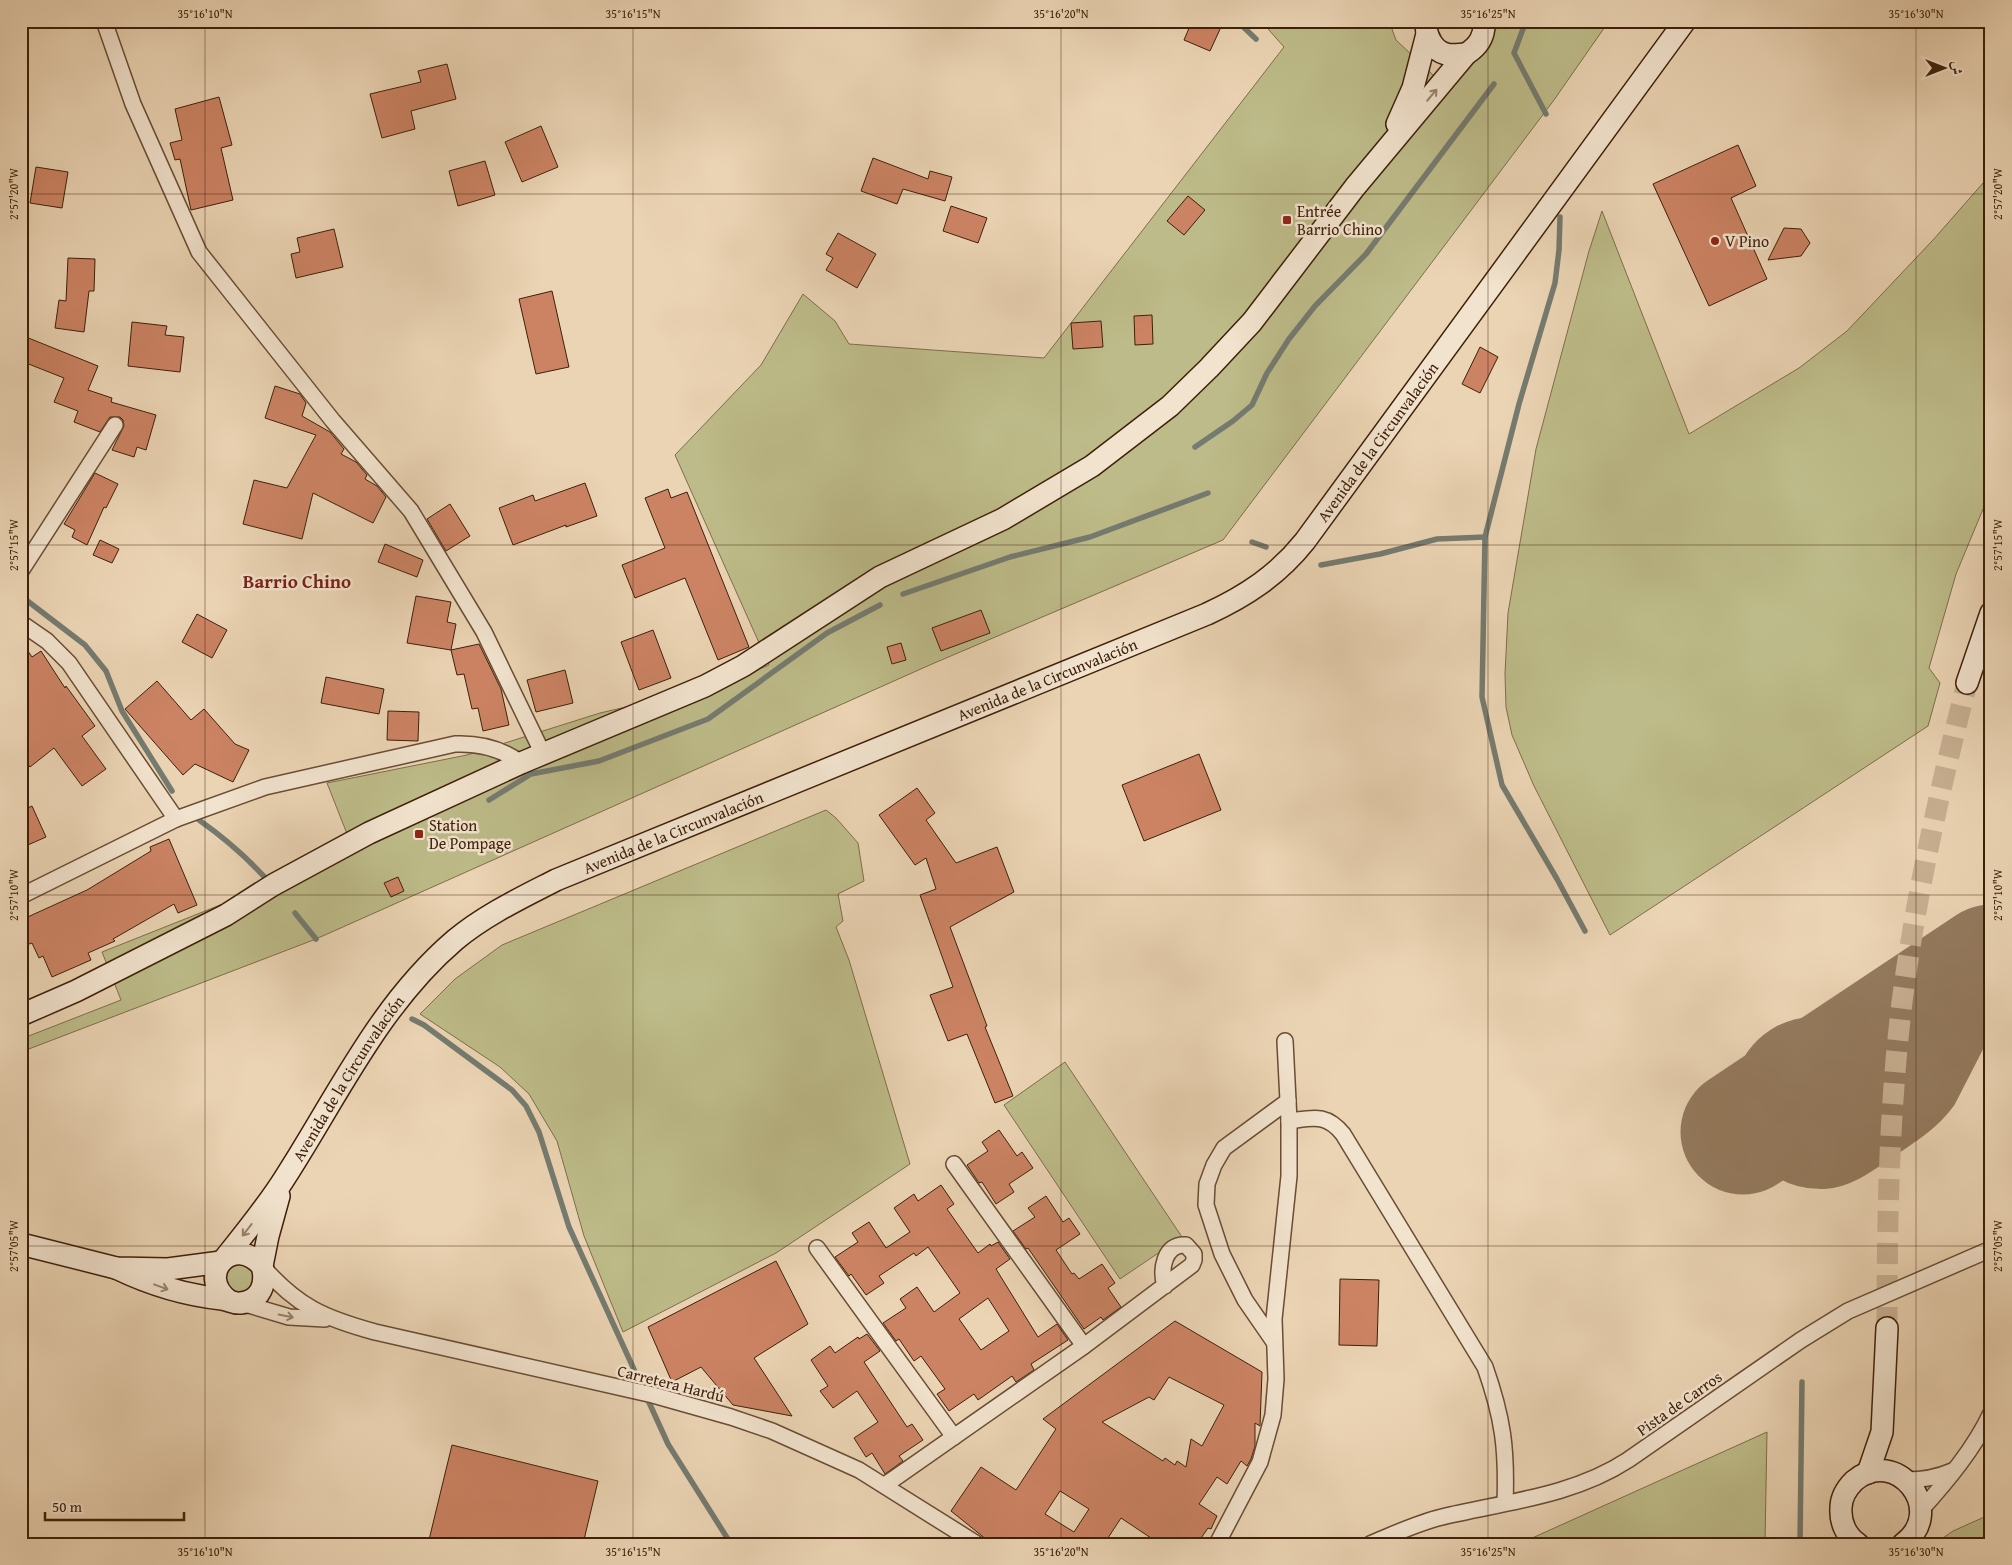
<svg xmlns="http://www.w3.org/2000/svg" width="2012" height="1565" font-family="'Gentium Book Plus',Amiri,serif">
<rect width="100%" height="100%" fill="#ebd4b4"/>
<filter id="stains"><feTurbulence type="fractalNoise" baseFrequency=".004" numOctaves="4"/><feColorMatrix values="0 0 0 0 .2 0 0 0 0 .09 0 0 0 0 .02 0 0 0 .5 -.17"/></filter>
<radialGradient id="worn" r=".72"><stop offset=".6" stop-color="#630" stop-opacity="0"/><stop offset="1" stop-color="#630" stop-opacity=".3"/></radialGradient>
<g fill="#bdbb89" stroke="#7e6e49">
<polygon points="1261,21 1389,21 1396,40 1450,91 1500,21 1609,21 1554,100 1223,540 932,664 316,939 21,1052 21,1039 121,1000 102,952 258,890 353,849 327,783 467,755 600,713 721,685 769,665 675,455 761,365 803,294 835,321 849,344 1044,358 1284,47"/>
<polygon points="1991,174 1991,490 1956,574 1929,668 1940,683 1928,726 1610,935 1534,786 1512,735 1506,707 1505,674 1508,613 1536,449 1589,251 1602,211 1689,434 1799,368 1847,331 1933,240"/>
<polygon points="826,810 836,818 858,843 864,881 838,894 843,921 836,927 849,960 910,1164 776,1253 623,1332 584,1236 557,1141 529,1094 500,1067 420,1014 455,979 502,945"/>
<polygon points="1065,1062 1182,1237 1120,1279 1004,1105"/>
<polygon points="234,1263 254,1268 255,1290 233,1295 223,1275"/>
<polygon points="1767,1432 1765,1544 1522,1544 1530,1539"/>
<polygon points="1991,1514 1991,1544 1934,1544 1953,1531"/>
</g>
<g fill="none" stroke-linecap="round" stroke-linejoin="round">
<g stroke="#757b70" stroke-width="5.5">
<polyline points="1237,21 1256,39"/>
<polyline points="1526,21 1514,53 1546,114"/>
<polyline points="1560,217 1559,250 1555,283 1519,404 1485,537 1482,697 1502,785 1557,879 1585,931"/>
<polyline points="1195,447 1233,421 1252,405 1267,373 1289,339 1315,306 1366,254 1494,84"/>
<polyline points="1252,542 1266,547"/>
<polyline points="1321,565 1380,554 1437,539 1485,537"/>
<polyline points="903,594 1010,557 1090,537 1208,493"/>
<polyline points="21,596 85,645 106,671 122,711 172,791"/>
<polyline points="489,800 531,774 599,761 708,719 827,633 880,605"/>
<path d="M199,820C226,839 247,857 270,883"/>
<polyline points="295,913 316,939"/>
<polyline points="412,1019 424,1025 512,1090 526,1106 539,1132 569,1227 668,1444 731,1544"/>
<polyline points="1800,1544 1802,1382"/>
</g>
<path stroke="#947a5e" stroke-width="50" d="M1879,1042C1849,1051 1818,1033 1789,1048C1731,1080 1760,1167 1824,1164C1844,1163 1864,1146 1881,1135C1900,1122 1919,1111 1933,1092L1991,979"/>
<polyline stroke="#947a5e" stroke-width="125" points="1743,1132 1991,967"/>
</g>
<g fill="#cc8364" stroke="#3e2009" fill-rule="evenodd">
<polygon points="1192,21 1209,21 1221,27 1210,51 1184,40"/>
<polygon points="447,64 456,99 411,111 415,129 382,138 370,94 421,82 418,71"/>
<polygon points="219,97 232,145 221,148 233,200 191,210 180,159 175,160 170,143 182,140 175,109"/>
<polygon points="541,126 558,167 522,182 505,142"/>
<polygon points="1738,145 1756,186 1731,198 1767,279 1709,306 1653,184"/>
<polygon points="873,158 928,179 930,171 952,177 945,201 903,189 897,204 861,191"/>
<polygon points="485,161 495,195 458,206 449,171"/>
<polygon points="36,167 68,172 62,208 30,203"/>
<polygon points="1188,196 1205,210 1184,235 1167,221"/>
<polygon points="951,206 987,218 978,243 943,231"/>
<polygon points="1784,228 1801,229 1810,243 1801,256 1768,260"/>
<polygon points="334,229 343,267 296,278 291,254 300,252 297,238"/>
<polygon points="838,233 876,254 857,288 826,270 833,258 826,254"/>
<polygon points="68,258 95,259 94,291 89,291 84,332 55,328 59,300 66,301"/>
<polygon points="552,291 569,367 536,374 519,299"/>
<polygon points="1152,315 1153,344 1135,345 1134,316"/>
<polygon points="1101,321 1103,347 1073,349 1071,323"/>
<polygon points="132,322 167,326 165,335 184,337 180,372 128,366"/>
<polygon points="21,335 98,366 88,390 112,398 111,402 156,415 146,450 137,447 134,457 112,450 124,426 123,420 120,417 110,417 100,432 74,422 78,411 54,402 64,378 21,361"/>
<polygon points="1480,347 1498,357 1480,393 1462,384"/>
<polygon points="275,386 300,394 306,403 302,416 330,432 344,449 341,454 356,462 367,475 365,479 377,486 386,497 373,523 313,493 302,539 243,524 254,480 287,488 316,435 265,418"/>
<polygon points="95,473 118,484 106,508 104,507 87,545 72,537 75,530 64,524"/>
<polygon points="585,483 597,516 566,527 566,525 513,545 499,508 533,495 535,501"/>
<polygon points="668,489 671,498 687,492 749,647 718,660 685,578 635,598 622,565 665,548 645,498"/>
<polygon points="450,504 470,536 446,551 427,519"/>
<polygon points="100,540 119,549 112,563 93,555"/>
<polygon points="385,544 423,560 417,577 378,562"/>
<polygon points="416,596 451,602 447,622 456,624 451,650 407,643"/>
<polygon points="981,610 990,633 941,651 932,628"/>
<polygon points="197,614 227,630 212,658 182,642"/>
<polygon points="653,630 671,678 639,690 621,642"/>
<polygon points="21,641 32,657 41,651 65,688 66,686 95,726 82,736 106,769 82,786 54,748 30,767 21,754"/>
<polygon points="901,643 906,660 892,664 887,647"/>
<polygon points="479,644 501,689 509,725 483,731 478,708 472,709 464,674 457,675 451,650"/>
<polygon points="565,670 573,703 536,712 527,680"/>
<polygon points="326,677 384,689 379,714 321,703"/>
<polygon points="157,681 191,720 204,709 235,744 249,750 233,782 195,764 183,775 125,709"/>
<polygon points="388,711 419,712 418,741 387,740"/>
<polygon points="1199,754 1221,810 1144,841 1122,785"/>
<polygon points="917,788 935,813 926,820 956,863 997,847 1014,892 950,927 987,1026 985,1027 1013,1096 995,1103 967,1034 948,1041 930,995 953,987 920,895 936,889 926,858 915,865 879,815"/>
<polygon points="32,806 46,837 21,848 21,811"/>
<polygon points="169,839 197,905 178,913 174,904 113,939 115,941 88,953 91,960 52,977 43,956 39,958 32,943 21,947 21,920 87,890 151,851 150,847"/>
<polygon points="398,877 404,891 391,897 384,883"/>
<polygon points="999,1130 1017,1156 1022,1152 1033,1168 1009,1184 1014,1192 996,1204 982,1182 979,1183 967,1165 988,1151 982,1142"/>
<path d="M941,1185L954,1204L947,1209L978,1253L990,1244L991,1246L998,1242L1010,1259L996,1269L1038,1337L1057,1324L1068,1340L1031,1364L1034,1370L1016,1382L1012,1376L978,1400L974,1394L949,1411L937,1394L945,1389L921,1356L914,1361L899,1339L896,1341L883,1323L906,1308L900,1299L917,1287L934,1312L960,1293L928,1247L916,1256L914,1253L879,1276L884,1283L866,1295L851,1274L849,1276L835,1257L858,1242L852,1233L869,1222L886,1248L910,1232L894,1208L914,1194L918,1201ZM988,1298L1009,1331L981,1350L959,1319Z"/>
<polygon points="1046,1196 1063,1222 1069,1218 1080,1234 1056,1250 1072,1274 1074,1273 1079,1279 1102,1264 1115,1283 1108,1288 1121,1307 1103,1320 1101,1317 1084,1329 1028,1248 1026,1249 1013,1231 1035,1217 1028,1208"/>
<polygon points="776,1261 808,1324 754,1358 792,1416 733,1405 701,1367 672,1382 648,1327"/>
<polygon points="1340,1279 1379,1280 1377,1346 1339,1345"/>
<path d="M1175,1321L1262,1372L1260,1426L1255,1423V1446L1251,1459L1247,1466L1241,1461L1227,1484L1217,1477L1199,1504L1217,1516L1211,1529L1208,1528L1197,1544H1160L1121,1518L1104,1544H992L951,1511L981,1467L1016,1490L1056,1429L1043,1419ZM1169,1377L1224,1405L1202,1446L1191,1439L1186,1467L1177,1461L1175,1465L1165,1458L1163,1461L1102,1422L1149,1397L1154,1400ZM1060,1491L1089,1509L1074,1532L1045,1514Z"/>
<polygon points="867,1334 880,1351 864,1362 907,1427 912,1424 923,1440 899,1456 903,1461 885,1474 872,1453 866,1457 854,1438 878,1422 857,1391 833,1408 820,1391 828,1386 811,1360 830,1346 835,1353 858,1337 859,1339"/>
<polygon points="452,1445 598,1481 583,1544 428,1544"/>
</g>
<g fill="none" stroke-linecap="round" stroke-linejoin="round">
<path stroke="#c8b092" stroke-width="21" stroke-dasharray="21 11" stroke-linecap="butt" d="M1887,1328C1887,1219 1889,1110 1902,1002C1916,894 1940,788 1967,683"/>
<defs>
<g id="street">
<polyline points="104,21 133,104 199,252 333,421 411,511 484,632 543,754"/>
<polyline points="21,571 115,425"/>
<polyline points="21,623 47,641 69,663 176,819"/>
<path d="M21,896L176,819L265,787L455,744C479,743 501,748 521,763"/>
<path d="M1289,1121C1313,1118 1326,1113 1343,1134L1485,1367C1503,1418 1507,1449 1505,1503"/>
<polyline points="954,1164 1084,1346"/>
<polyline points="817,1248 954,1437"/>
<path d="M262,1266C298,1307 324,1318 375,1332L653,1395L731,1417L772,1431L859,1470L977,1544"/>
<polyline points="242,1303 289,1317 325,1319"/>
<polyline points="1274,1342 1245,1300 1222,1254 1206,1205 1207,1184 1214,1165 1224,1148 1288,1101"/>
<path d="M1906,1480C1923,1480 1936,1478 1952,1471"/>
<path d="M885,1485L1084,1346L1192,1265L1194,1260V1254L1186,1245C1164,1243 1160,1270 1165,1286"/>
<path d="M1921,1510C1947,1481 1974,1449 1991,1413"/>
<polyline points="1217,1544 1260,1462 1273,1415 1276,1379 1274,1319 1289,1176 1289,1121 1285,1041"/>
<path d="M1370,1544C1394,1534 1417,1523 1442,1517C1505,1502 1573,1496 1628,1460L1801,1340L1848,1311L1991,1249"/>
</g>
<g id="secondary">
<path d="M1426,26C1427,38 1434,51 1446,54C1452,56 1460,54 1466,54"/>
<polyline points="1397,124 1413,88 1427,34"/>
<polyline points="1967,683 1991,613"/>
<path d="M21,1015L76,991L226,915L273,885L369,833L521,763L705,686L743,666L880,577L1003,519L1092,466L1170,406L1209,368L1252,322L1355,187L1466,54C1479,46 1485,36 1484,21"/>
<polyline points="21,1244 116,1268 168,1269 221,1262"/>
<path id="s1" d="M225,1258C246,1232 268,1205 286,1176C338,1095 380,1004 455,940C485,915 521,898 556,880L1207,614C1246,596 1278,575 1305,541L1685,21"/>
<polyline points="262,1266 268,1236 279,1196"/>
<path d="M116,1268C151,1285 184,1295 222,1299C229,1300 234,1304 241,1303C261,1301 267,1283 262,1266C234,1233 195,1274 228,1300"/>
<polyline points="1868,1473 1882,1432 1887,1328"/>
<path d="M1858,1544C1846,1536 1840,1522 1841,1508C1841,1498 1847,1488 1854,1481C1895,1445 1949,1510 1903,1544"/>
</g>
</defs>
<use href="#street" stroke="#694d34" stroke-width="18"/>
<use href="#secondary" stroke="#3e2009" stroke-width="24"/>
<use href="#street" stroke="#f2e3ce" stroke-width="15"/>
<use href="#secondary" stroke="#f2e3ce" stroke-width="21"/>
</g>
<defs><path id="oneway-shaft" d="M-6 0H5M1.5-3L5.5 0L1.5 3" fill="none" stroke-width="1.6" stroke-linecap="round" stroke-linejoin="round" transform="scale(1.25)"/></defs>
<g stroke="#98826c">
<use href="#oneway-shaft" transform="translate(1432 95) rotate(-50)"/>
<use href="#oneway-shaft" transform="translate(247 1230) rotate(128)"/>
<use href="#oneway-shaft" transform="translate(161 1287) rotate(20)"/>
<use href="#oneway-shaft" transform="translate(286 1316) rotate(11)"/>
</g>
<path fill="none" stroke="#3e2009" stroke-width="1" stroke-opacity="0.45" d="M205,21V1544M633,21V1544M1061,21V1544M1488,21V1544M1916,21V1544M21,194H1991M21,545H1991M21,895H1991M21,1246H1991"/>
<g fill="#8f2418" stroke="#f2e3ce" stroke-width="2">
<rect x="1282" y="215" width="10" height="10" rx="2.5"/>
<circle cx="1715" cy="241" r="5"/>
<rect x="414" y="829" width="10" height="10" rx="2.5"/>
</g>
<g text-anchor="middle" stroke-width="5" stroke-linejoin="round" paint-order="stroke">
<g font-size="16" fill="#3e2009" stroke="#f2e3ce" text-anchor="start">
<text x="1297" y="217">Entrée<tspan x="1297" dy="18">Barrio Chino</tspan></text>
<text x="1725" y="247">V Pino</text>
<text x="429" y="831">Station<tspan x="429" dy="18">De Pompage</tspan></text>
</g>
<g font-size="16" fill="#3e2009" stroke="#f2e3ce">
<text dy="6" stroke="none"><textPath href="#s1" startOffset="1461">Avenida de la Circunvalación</textPath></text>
<text dy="6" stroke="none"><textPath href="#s1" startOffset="1042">Avenida de la Circunvalación</textPath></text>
<text dy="6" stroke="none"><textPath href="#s1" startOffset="638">Avenida de la Circunvalación</textPath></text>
<text dy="6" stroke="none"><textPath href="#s1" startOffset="218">Avenida de la Circunvalación</textPath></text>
<text transform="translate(671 1383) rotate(14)" y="6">Carretera Hardú</text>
<text transform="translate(1679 1403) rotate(-35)" y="6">Pista de Carros</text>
</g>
<g font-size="19" font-weight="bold" fill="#7a1f14" stroke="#f2e3ce">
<text x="297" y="588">Barrio Chino</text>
</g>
</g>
<rect width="2012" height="1565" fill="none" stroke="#ebd4b4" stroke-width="55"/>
<g transform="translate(1944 68) rotate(90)" stroke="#f2e3ce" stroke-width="4" paint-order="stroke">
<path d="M0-4L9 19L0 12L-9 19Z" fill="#3e2009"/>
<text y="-8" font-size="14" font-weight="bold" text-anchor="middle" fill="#3e2009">ش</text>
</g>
<path d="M45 1512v8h139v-8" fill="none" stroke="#3e2009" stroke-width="2.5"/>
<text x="52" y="1512" font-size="15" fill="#3e2009" stroke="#f2e3ce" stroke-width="4" paint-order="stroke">50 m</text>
<rect x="28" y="28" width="1956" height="1510" fill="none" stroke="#3e2009" stroke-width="2"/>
<g font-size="12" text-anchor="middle" fill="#3e2009">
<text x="205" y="18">35°16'10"N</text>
<text x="633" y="18">35°16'15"N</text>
<text x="1061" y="18">35°16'20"N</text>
<text x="1488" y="18">35°16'25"N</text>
<text x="1916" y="18">35°16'30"N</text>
<text transform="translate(1998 194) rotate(-90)" y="4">2°57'20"W</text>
<text transform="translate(14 194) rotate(-90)" y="4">2°57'20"W</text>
<text transform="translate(1998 545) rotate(-90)" y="4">2°57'15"W</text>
<text transform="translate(14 545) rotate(-90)" y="4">2°57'15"W</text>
<text transform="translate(1998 895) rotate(-90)" y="4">2°57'10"W</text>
<text transform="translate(14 895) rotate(-90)" y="4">2°57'10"W</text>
<text transform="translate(14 1246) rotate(-90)" y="4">2°57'05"W</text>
<text transform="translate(1998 1246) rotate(-90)" y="4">2°57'05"W</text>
<text x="205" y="1556">35°16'10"N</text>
<text x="633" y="1556">35°16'15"N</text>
<text x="1061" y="1556">35°16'20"N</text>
<text x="1488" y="1556">35°16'25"N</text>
<text x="1916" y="1556">35°16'30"N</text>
</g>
<rect width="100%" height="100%" filter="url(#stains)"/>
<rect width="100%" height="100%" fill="url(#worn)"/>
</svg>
